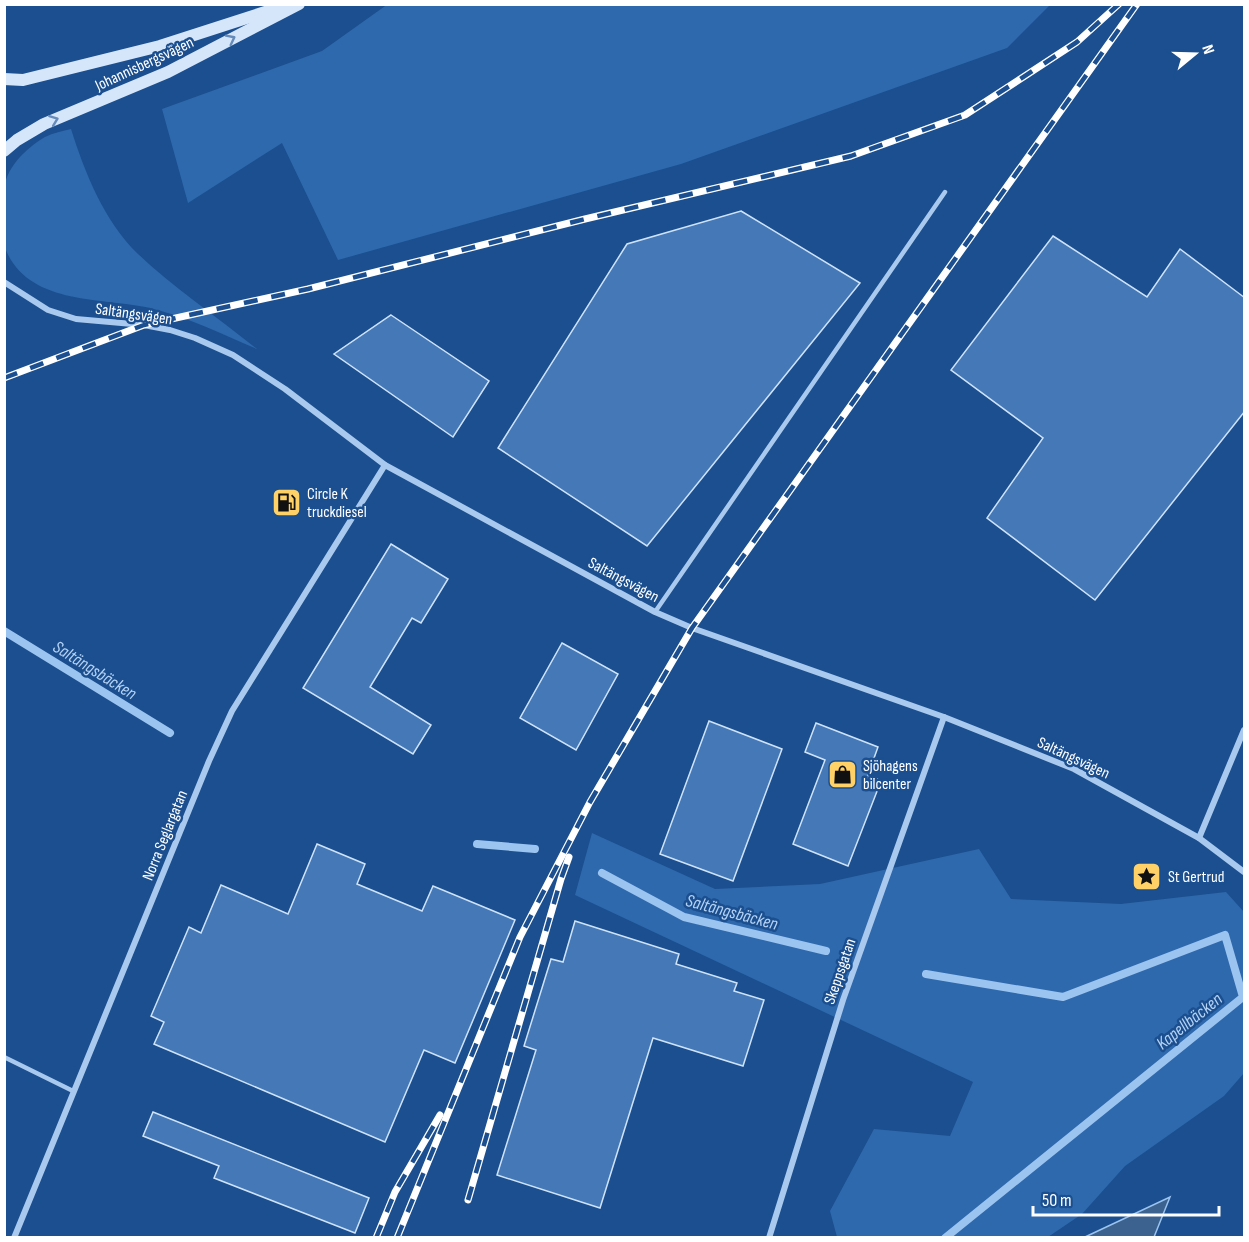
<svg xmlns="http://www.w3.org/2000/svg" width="1249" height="1242" font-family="'Sofia Sans Condensed',sans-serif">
<rect width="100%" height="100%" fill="#1b4f8f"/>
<g fill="#2e69ad">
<polygon points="388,4 1050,4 1050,5 1007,48 681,164 338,260 282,143 188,203 162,109 322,51"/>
<path d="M71,129C85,173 104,221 138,254C174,288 217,317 257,349C222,334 187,317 150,308C101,297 28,306 5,248C2,238 4,205 4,193C4,169 25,149 45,137C53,133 63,131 71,129Z"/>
<polygon points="592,833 715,889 820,884 979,849 1011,899 1121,904 1226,892 1244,912 1244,1073 1224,1096 1125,1166 1082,1214 1048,1237 837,1237 830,1211 874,1129 950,1136 973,1082 575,895"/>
</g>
<polygon fill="#3c6290" stroke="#9cc4f0" stroke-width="1.5" points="1170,1197 1154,1237 1085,1237"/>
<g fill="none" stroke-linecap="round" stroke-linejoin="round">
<g stroke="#9cc4f0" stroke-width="8">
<polyline points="4,631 170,733"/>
<polyline points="477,844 535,849"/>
<polyline points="602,873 684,917 826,951"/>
<polyline points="926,974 1063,997 1225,935 1243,997 945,1238"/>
</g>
</g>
<g fill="#4478b7" stroke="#cfe3fa" stroke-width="1.5">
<polygon points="741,211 860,283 647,546 498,448 627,244"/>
<polygon points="1053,236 1147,297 1180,249 1245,298 1245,411 1095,600 987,518 1043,438 951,370"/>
<polygon points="391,315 489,381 453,437 334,354"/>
<polygon points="391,544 448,579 421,623 412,618 370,687 431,725 413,754 303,688"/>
<polygon points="562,643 618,674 576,750 520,718"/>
<polygon points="709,721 782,749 733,881 660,854"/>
<polygon points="816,723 878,747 868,775 881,781 848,866 793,844 825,760 805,752"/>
<polygon points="317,844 365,864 357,884 422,911 433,886 515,920 455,1063 424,1050 385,1142 154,1044 164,1022 151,1016 189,927 201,933 221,885 288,914"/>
<polygon points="575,921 679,954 676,964 737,983 734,991 764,1000 743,1066 653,1038 600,1208 497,1175 536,1050 524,1046 551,959 563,962"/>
<polygon points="153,1112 369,1198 355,1233 214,1178 219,1166 143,1136"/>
</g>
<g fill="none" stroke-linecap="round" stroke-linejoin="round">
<g stroke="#a9c9ee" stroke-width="4.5">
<polyline points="655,612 945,192"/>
<polyline points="4,1057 73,1091"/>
</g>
<g stroke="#a9c9ee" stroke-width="6">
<polyline points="4,282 48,310 76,319 144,325 170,330 195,338 233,355 285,389 385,465 655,612 692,628 944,717 1074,769 1199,838 1244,872"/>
<polyline points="1199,838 1244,730"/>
<polyline points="14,1238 209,761 232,711 385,465"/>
<polyline points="769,1238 843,1000 944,717"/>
</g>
<g stroke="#d6e6fa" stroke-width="12">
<polyline points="4,79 23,80 160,46 284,6"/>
<polyline points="4,151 17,140 44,124 168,72 299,4"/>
</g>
<defs>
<g id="rail">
<polyline points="4,378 144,325 308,289 585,219 851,156 965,115 1077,42 1119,4"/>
<polyline points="468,1200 561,879 569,857"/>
<polyline points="376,1238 395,1192 440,1115"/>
<polyline points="397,1238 520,937 590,802 692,628 1137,4"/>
</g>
</defs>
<use href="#rail" stroke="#fff" stroke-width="7"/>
<use href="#rail" stroke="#1b4f8f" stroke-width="4.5" stroke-dasharray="14" stroke-linecap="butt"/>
</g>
<defs><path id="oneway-chevron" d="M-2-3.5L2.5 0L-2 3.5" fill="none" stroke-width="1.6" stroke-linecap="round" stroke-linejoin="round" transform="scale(1.5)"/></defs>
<g stroke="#668bba">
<use href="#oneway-chevron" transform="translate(231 39) rotate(-27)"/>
<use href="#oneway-chevron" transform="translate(54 120) rotate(-21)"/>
</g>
<defs>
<symbol id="fuel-square" viewBox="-11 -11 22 22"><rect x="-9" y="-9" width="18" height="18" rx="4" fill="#ffd166" stroke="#1b4f8f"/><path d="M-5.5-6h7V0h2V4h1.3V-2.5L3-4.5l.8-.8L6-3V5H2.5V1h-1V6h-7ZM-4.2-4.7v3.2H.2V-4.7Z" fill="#111"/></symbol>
<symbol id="shop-square" viewBox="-11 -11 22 22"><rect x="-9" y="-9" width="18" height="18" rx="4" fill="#ffd166" stroke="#1b4f8f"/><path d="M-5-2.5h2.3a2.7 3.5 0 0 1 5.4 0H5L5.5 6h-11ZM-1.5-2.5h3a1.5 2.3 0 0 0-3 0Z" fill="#111"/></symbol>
<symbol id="sight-square" viewBox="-11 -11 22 22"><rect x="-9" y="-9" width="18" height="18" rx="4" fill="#ffd166" stroke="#1b4f8f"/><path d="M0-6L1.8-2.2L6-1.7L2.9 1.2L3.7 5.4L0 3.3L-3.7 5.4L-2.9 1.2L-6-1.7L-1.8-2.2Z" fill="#111"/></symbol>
</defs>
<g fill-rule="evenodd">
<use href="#fuel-square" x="270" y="486" width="33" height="33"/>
<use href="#shop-square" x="826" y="758" width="33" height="33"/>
<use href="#sight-square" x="1130" y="860" width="33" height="33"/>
</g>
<g text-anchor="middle" stroke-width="5" stroke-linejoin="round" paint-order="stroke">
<g font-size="16" fill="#fff" stroke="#1b4f8f">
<text transform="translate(144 63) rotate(-25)" y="6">Johannisbergsvägen</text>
<text transform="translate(134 313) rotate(8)" y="6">Saltängsvägen</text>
<text transform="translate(624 579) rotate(28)" y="6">Saltängsvägen</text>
<text transform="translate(1074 757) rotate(25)" y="6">Saltängsvägen</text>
<text transform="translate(164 835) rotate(-68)" y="6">Norra Seglargatan</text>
<text transform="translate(839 971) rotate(-71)" y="6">Skeppsgatan</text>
</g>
<g font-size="16" fill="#fff" stroke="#1b4f8f" text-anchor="start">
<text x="307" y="499">Circle K<tspan x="307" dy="18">truckdiesel</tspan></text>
<text x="863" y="771">Sjöhagens<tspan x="863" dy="18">bilcenter</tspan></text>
<text x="1168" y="882">St Gertrud</text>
</g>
<g font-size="18" font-style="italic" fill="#b5d3f5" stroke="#1b4f8f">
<text transform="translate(95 670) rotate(32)" y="6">Saltängsbäcken</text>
<text transform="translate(732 912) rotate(15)" y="6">Saltängsbäcken</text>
<text transform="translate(1189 1021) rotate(-39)" y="6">Kapellbäcken</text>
</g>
</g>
<rect width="1249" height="1242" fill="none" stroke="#ffffff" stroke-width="12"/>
<g transform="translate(1195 54) rotate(71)" stroke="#1b4f8f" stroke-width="4.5" paint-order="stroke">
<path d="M0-4.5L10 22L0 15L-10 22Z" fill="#ffffff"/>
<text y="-9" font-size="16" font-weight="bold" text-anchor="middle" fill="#ffffff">N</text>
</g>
<path d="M1033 1206v9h186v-9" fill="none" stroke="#ffffff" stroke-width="3"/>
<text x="1042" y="1206" font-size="18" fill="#ffffff" stroke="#1b4f8f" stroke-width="4.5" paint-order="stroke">50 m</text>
</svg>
